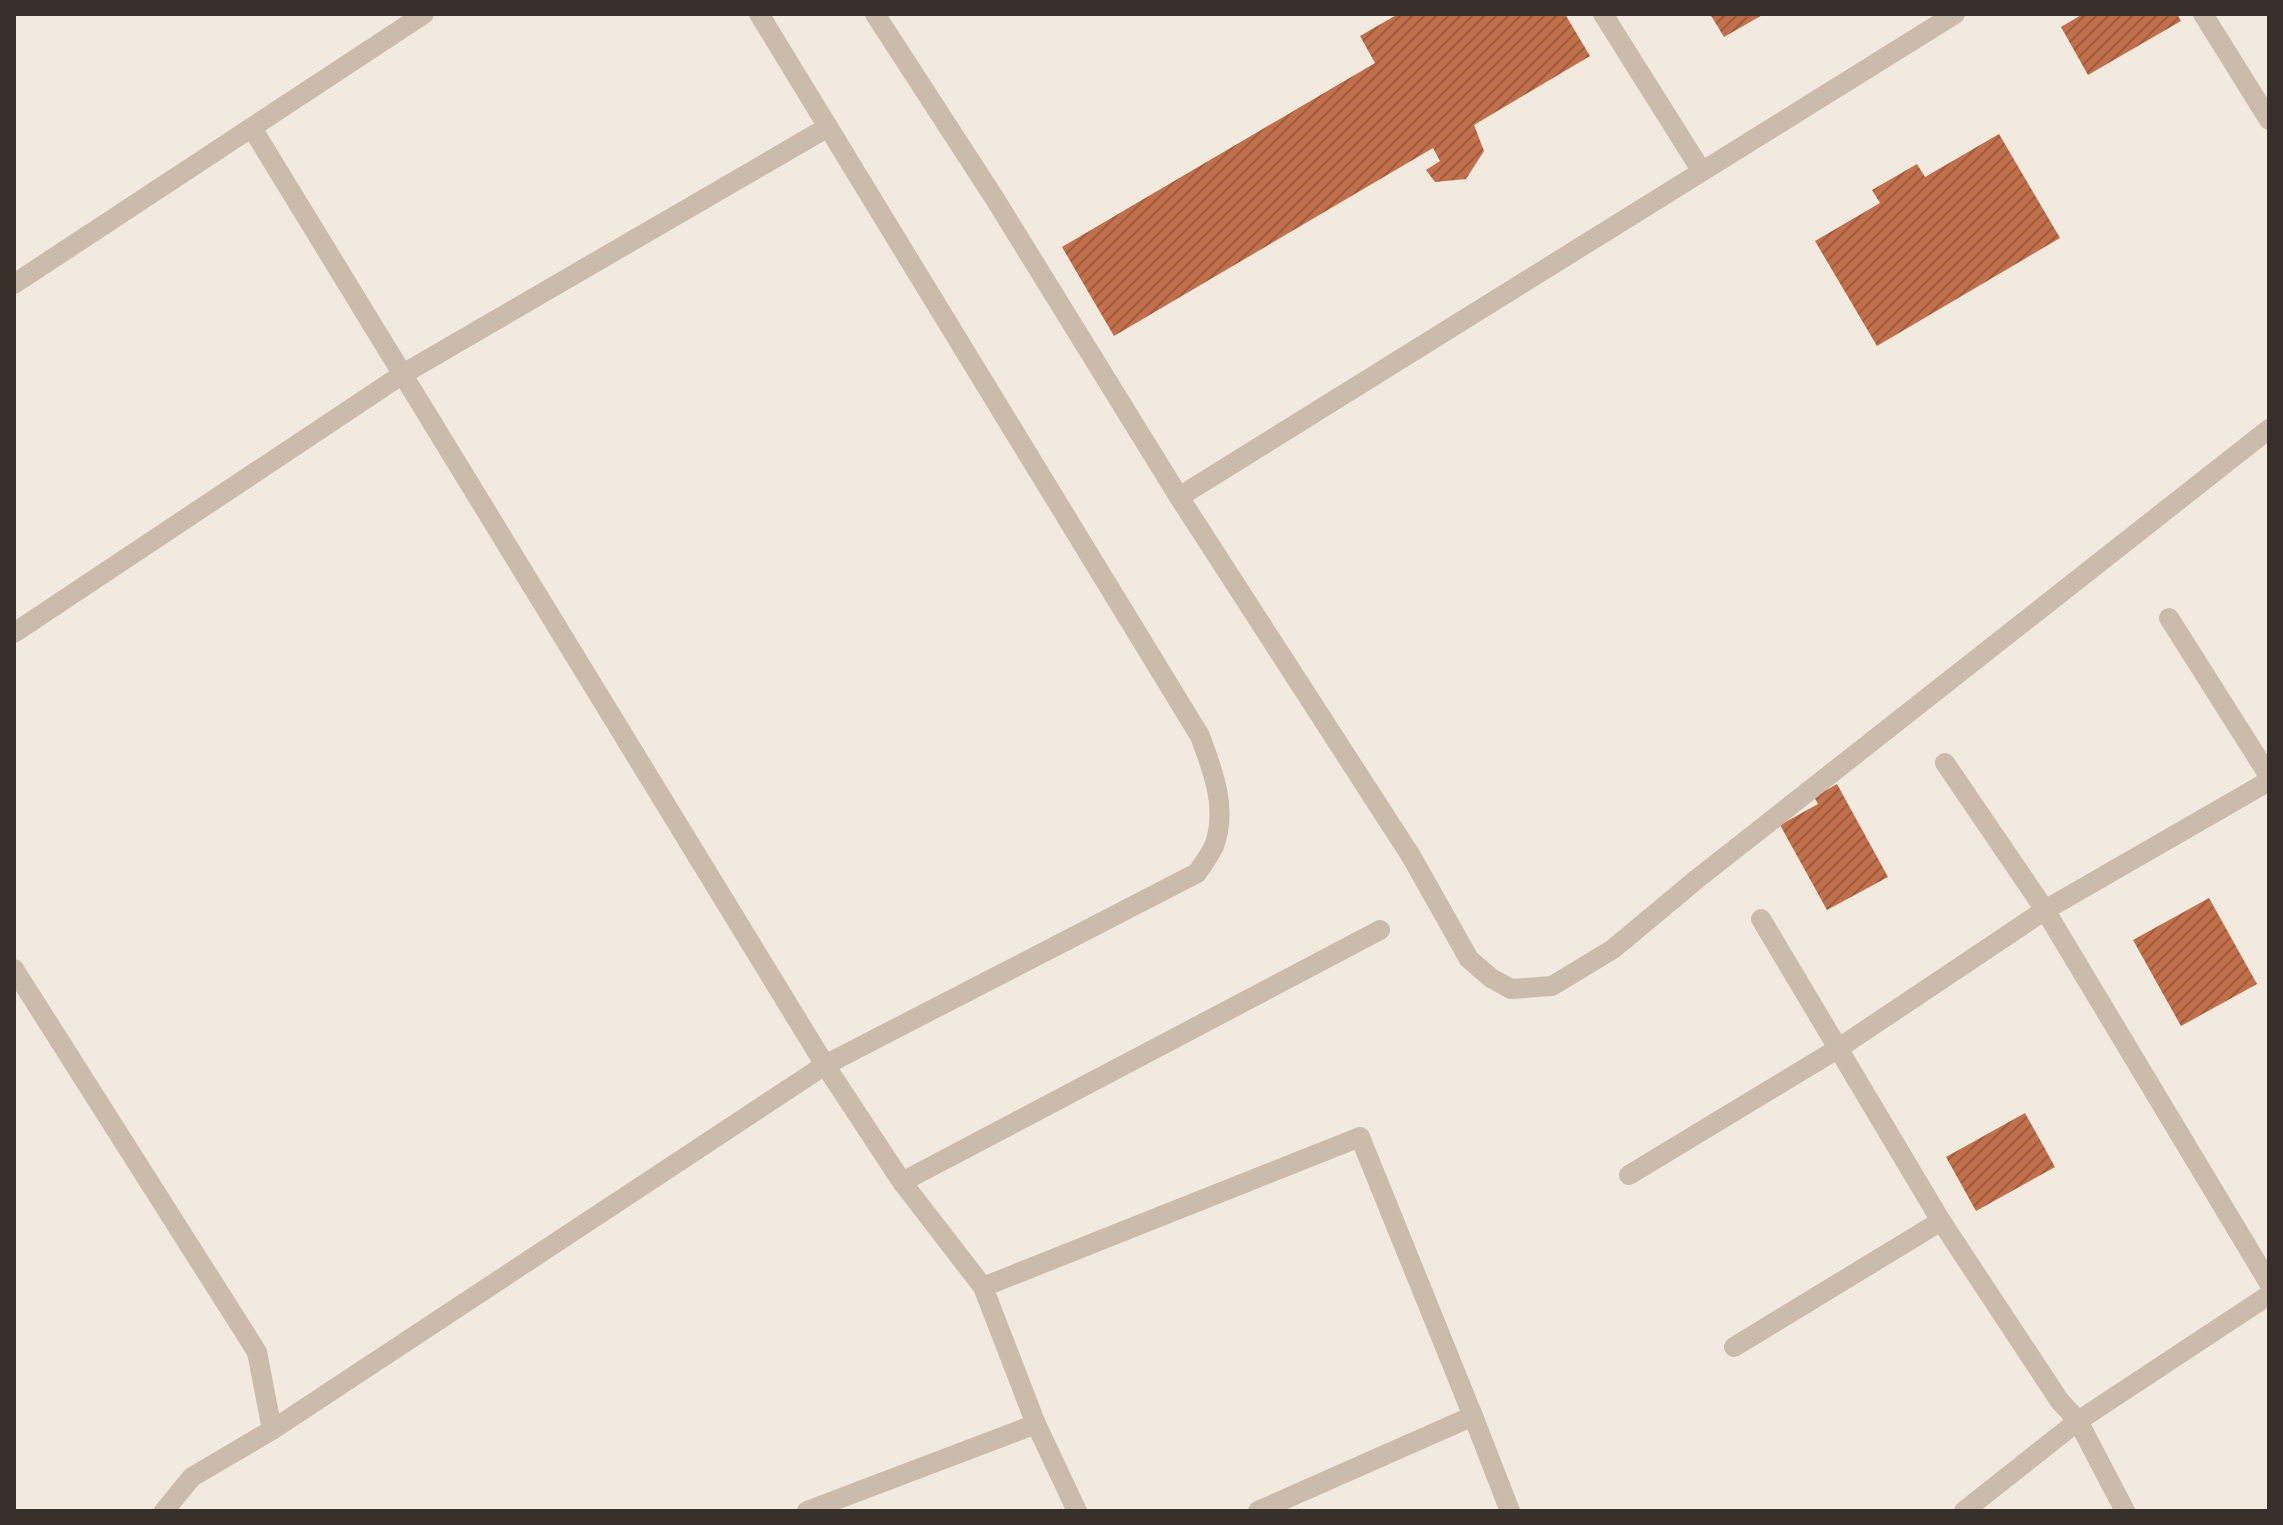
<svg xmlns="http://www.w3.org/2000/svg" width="2283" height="1525" font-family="Inter,sans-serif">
<defs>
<pattern id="building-hatch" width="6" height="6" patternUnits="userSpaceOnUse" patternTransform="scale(2)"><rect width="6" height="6" fill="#c2704b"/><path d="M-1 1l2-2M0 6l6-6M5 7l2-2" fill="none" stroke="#9e5c3e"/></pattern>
</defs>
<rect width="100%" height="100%" fill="#f2eade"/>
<g fill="url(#building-hatch)">
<polygon points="1398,14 1565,14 1590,56 1474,125 1484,151 1466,179 1435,182 1426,170 1440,161 1433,148 1114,336 1062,247 1375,63 1360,36"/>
<polygon points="1710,14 1764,14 1724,37"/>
<polygon points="2083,14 2177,14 2181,21 2088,75 2061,27"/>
<polygon points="1999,134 2060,238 1877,346 1815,241 1880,203 1872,190 1917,164 1925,177"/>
<polygon points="1837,784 1888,877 1827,910 1780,825 1818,804 1814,797"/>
<polygon points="2209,898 2257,984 2181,1026 2133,940"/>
<polygon points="2025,1113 2055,1167 1976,1211 1946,1157"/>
</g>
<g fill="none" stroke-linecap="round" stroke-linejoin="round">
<g stroke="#cabbaa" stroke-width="20">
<polyline points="875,14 995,199 1179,497 1955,14"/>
<polyline points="1603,14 1701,170"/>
<polyline points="2203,14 2269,120"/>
<polyline points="252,128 825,1065 902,1182 983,1287"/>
<polyline points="14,284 424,14"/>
<polyline points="1179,497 1411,856 1469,959 1491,978 1511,989 1552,986 1613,949 1697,879 2269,429"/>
<polyline points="2169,618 2269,776"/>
<polyline points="14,633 403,374 828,127"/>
<polyline points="1945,763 2045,910 2269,1283"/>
<polyline points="1761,919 1941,1221 2059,1400 2078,1421 2125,1511"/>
<polyline points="14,969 257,1352 272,1430"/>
<polyline points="1629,1175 1839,1048 2045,910 2269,781"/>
<polyline points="902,1182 1380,930"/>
<polyline points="1734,1347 1941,1221"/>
<path d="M164,1511L192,1477L272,1430L825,1065L1197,873C1203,864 1210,855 1214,846C1228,809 1213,771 1200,736L759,14"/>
<polyline points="807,1511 1036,1424"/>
<polyline points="1077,1511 1036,1424 983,1287 1360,1137 1473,1416 1510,1511"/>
<polyline points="1258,1511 1473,1416"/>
<polyline points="1964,1511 2078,1421 2269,1295"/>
</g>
</g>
<rect width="2283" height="1525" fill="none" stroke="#372f29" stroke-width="32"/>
</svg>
